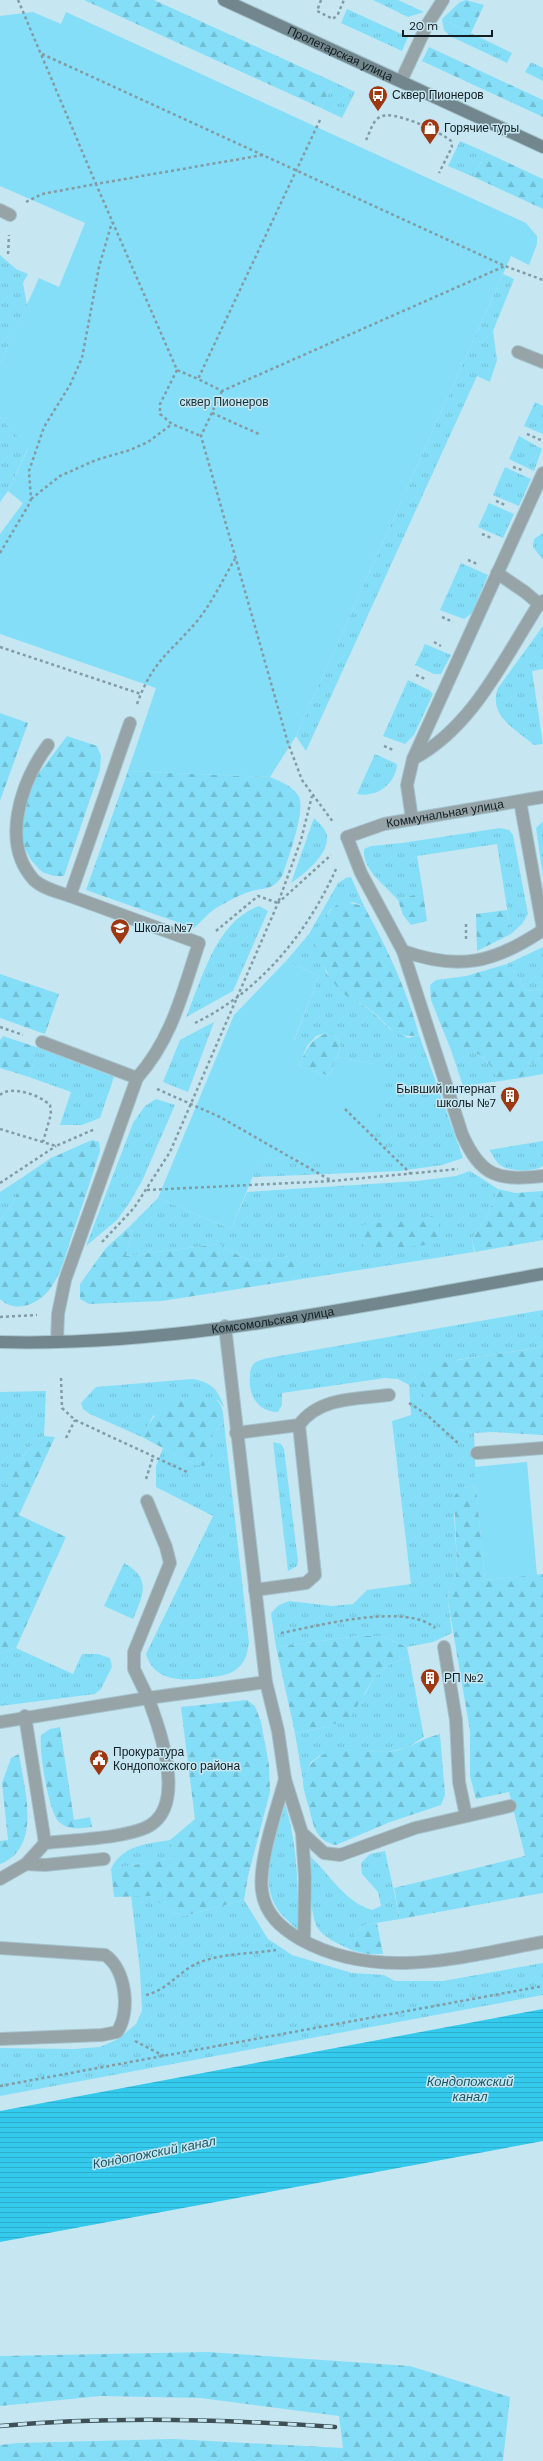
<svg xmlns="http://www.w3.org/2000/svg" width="543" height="2461" font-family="'DM Sans',sans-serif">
<defs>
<pattern id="grass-tufts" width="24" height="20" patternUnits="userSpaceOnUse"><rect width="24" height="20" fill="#84def7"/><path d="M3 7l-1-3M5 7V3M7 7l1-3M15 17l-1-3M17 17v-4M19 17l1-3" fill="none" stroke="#71bed3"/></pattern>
<pattern id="forest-firs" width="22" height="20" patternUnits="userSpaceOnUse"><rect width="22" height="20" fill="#84def7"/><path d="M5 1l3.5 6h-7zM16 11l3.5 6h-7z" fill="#71bed3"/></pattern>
<pattern id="water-rules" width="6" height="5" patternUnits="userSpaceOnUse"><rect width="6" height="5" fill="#34caed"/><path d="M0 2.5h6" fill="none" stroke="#2dadcb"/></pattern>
</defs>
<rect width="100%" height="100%" fill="#c6e7f2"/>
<g fill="url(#grass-tufts)">
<polygon points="373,0 398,0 424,12 408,17"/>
<polygon points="347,9 408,37 402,51 341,23"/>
<polygon points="442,19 512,53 507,63 450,36 444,30"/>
<polygon points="531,62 543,68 543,81 525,72"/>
<polygon points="334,82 355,92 342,118 321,108"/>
<polygon points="460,141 485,152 474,177 448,166"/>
<polygon points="0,255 16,269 28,274 23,283 27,305 0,363"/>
<polygon points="503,274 514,279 493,331 497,360 490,382 477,376 306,751 296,736"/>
<polygon points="535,402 543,406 543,434 524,426"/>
<polygon points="0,417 28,448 8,491 0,502"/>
<polygon points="519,436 542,449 534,471 509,459"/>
<polygon points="505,467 531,479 519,506 493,495"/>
<polygon points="489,503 514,514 503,538 478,527"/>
<polygon points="543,533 543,560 533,547 534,539"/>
<polygon points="461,563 488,575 472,613 464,619 440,610"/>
<path d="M543,626V669L532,671L543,744L534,745C515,728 488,717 498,688Z"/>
<polygon points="425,644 451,655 441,674 434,674 415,665"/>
<polygon points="408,680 429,690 433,694 414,735 405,744 383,736"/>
<path d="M375,754L397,764C396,784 376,798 357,794Z"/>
<path d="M314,818C319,823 326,829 327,836C329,855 304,874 291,883Z"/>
<polygon points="543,821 543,877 536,828"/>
<path d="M500,828L509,830L513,835L528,914L522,924L511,934L497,844L417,856L423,892L398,900C385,885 362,870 364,849L371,846L402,843Z"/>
<polygon points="351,877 364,906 352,902 330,910 316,934 316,944 326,972 344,994 369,1009 390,1029 408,1038 419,1035 463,1158 442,1165 400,1171 252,1177 260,1159 371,1157 373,1064 337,1057 341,1047 337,1037 327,1033 316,1036 307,1046 294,1041 319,976 286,961 309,934 338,883 346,878"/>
<path d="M259,906L268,911L233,991L186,1017C202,979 216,921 259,906Z"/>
<polygon points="543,947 543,989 526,991 515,972 507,964"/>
<polygon points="214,1022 188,1092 163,1082 180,1040"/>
<polygon points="39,1048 114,1077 100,1118 82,1125 60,1125 71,1092 29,1077"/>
<path d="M467,1049C485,1056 491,1065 500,1081L463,1086L451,1050Z"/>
<polygon points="543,1056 543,1074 521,1078 530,1065"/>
<polygon points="156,1099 175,1105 142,1181 130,1202 117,1220 86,1246 133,1123 145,1106"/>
<path d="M543,1141V1166C533,1172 510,1172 500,1165C496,1162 493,1155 489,1150Z"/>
<polygon points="470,1171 498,1189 487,1216 472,1239 474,1252 289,1281 298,1276 289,1256 257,1261 241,1257 219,1244 126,1256 132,1232 128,1228 158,1198 231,1229 247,1192 417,1181 456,1176"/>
<polygon points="23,1177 13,1203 0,1220 0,1192"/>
<path d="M543,1310V1347L456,1360L460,1430L474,1433L476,1486L463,1488L454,1515L457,1564L456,1576L449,1588L448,1602L452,1633L433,1642L407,1647L382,1636H358L276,1647L271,1613L279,1605L289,1601L332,1606L353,1604L367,1590L411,1584L392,1421L411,1415L409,1385L398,1379L385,1378L282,1393V1405L278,1412C257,1412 248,1394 250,1376C250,1371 251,1365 256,1362C259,1360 264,1359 268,1358Z"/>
<path d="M192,1379C211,1382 218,1389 224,1407L218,1400L153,1416L142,1437L90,1414L83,1409L81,1403L96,1387Z"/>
<path d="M46,1391L44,1436C20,1449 15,1478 0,1499V1392Z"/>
<path d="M224,1423L249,1643C247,1652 247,1659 240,1666C231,1676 218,1676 206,1678C183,1681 154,1682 146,1654L213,1516L156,1487V1466L163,1448L195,1465L210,1447L211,1435Z"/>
<polygon points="273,1442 281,1444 284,1449 298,1561 297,1566 288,1571"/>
<path d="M124,1563C151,1578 144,1594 133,1619L104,1606Z"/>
<polygon points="16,1648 73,1674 82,1654 98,1654 110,1658 112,1667 101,1689 95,1694 0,1706 0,1654"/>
<polygon points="409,1657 424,1737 408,1747 388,1752 344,1751 319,1756 311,1762 303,1781 295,1733 326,1727 365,1694 375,1676 390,1664"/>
<path d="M285,1804C298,1846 298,1886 298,1930C290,1922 280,1915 275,1905C259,1874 277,1835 285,1804Z"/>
<path d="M170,1840L174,1858L111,1869C122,1845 147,1844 170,1840Z"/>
<path d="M385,1851L400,1919L364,1925L356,1932L354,1951C342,1945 329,1941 320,1931C308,1919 311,1873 310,1856C330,1875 345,1902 372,1910L381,1906L378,1892L362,1874L361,1863L370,1854Z"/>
<polygon points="131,1895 152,1896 170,1911 184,1916 244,1900 268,1939 292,1955 352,1973 384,1975 395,1981 443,1981 543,1963 543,1995 0,2096 0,2048 74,2049 100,2047 118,2039 136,2024 142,2011 140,1971"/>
</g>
<g fill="url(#forest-firs)">
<polygon points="84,0 154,0 334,82 321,108"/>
<polygon points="466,0 484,5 471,33 442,19 460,2"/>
<polygon points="429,47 543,100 543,117 422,61"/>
<polygon points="485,152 543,179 543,209 474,177"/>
<polygon points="0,713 28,723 0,801"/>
<polygon points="67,736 97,746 101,756 100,770 64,876 54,876 42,872 31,860 20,840 22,804 36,777"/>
<path d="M128,771L270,777C281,782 291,785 298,795C307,808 288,858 283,874C273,893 263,886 246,893C237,896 227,902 218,907C209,912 202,921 194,928L86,890Z"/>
<polygon points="423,892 427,921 411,925 403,915 398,900"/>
<path d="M341,901L364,906C387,948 407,990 419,1035C393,1041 386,1021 368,1008C361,1003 351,1000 344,994C332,984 313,952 316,935C318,922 332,909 341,901Z"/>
<polygon points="507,910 511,934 477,951 476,914"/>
<path d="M507,964L515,972L526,991L543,989V1056L530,1065L521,1078L500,1081C486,1057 480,1049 451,1050L431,1000L430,985L436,980L466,976Z"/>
<polygon points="0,974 59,994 45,1034 0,1018"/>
<path d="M327,1033L337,1037L341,1047L329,1076L299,1066C306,1050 310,1039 327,1033Z"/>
<polygon points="3,1036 39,1048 29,1077 0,1068 0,1040"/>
<path d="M92,1140L99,1142L100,1151C91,1180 81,1209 71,1238C66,1254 61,1273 52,1286C41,1303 17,1315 0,1299V1220L13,1203L23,1177L51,1158Z"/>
<polygon points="498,1189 515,1193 543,1191 543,1240 475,1252 472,1239 487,1216"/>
<polygon points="432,1216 438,1221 441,1234 434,1244 374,1251 364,1247 361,1225"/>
<polygon points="128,1228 132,1232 126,1256 219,1244 241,1257 257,1261 289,1256 298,1259 301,1267 298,1276 289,1281 162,1301 89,1304 80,1299 80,1284 106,1248"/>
<polygon points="543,1347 543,1435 493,1432 474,1433 460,1430 435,1410 424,1398 420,1385 421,1376 433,1364"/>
<path d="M189,1397C214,1397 223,1395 224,1423L211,1435L210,1461L204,1466L195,1465L142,1437C154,1413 163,1404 189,1397Z"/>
<polygon points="44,1436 55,1437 19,1515 66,1537 16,1648 0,1654 0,1499 20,1461 34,1442"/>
<polygon points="476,1486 485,1580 543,1574 543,1893 400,1919 394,1888 525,1856 509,1792 476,1799 470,1776 470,1731 448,1602 449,1588 456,1576 457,1564 454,1496 463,1488"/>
<polygon points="358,1636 382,1636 407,1647 409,1657 390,1664 375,1676 350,1718 326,1727 295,1733 276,1647"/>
<polygon points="247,1700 255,1706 261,1722 269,1765 270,1792 248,1876 244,1900 184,1916 170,1911 151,1896 114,1897 111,1869 173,1858 170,1840 195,1819 181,1707"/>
<path d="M60,1727L74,1820L90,1817L92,1827C80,1828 69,1831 59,1822C48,1811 39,1750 41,1735L50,1729Z"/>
<path d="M440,1734L445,1795L441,1805L390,1822L336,1845C317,1841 314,1828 310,1812C308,1803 303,1791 303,1782C303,1779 306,1774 307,1771C320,1741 362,1753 388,1752C405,1751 422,1738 440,1734Z"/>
<path d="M19,1754C24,1788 43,1847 0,1864V1841L8,1840L2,1783L11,1758Z"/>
<polygon points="377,1923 383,1954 369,1954 354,1951 356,1932 364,1925"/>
<polygon points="208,2352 410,2366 510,2397 503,2461 0,2461 0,2445 17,2443 173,2439 343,2448 339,2416 201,2398 101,2396 0,2406 0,2356"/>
</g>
<g fill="#84def7">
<polygon points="33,12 61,24 66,12 526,223 537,236 537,244 529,265 511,256 296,736 270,777 128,771 156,688 0,634 0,534 23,503 8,491 28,449 0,417 0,363 39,278 59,287 85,223 0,186 0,16"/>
<polygon points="286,961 319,976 294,1040 307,1046 299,1066 329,1076 337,1057 373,1064 383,1079 371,1158 260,1159 231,1229 158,1198 234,1015"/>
<polygon points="527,1462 537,1575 485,1580 474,1467"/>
</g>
<polygon fill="url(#water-rules)" points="543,2009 543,2141 0,2242 0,2111"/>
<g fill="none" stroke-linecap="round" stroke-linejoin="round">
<defs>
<g id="lane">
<polyline points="401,81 427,25 443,0"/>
<polyline points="0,210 10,215"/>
<polyline points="518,352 543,362"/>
<polyline points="497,573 525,592 539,604 543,601"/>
<path d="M48,745C21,782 0,843 34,880C44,889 58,892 70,896L130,723"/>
<path d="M413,759C473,727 503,660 539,604"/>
<polyline points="520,801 543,929"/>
<polyline points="412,819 407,785 413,759 543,473"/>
<path d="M347,837L361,873L403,951C459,971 494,963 543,930"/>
<path d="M70,896L199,943C182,993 173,1037 137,1078"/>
<path d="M403,951L462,1134C481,1177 498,1181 543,1176"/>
<polyline points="42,1042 137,1078 65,1280 58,1314 57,1342"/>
<path d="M236,1433L299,1425C319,1397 357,1399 389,1395"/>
<polyline points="477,1453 543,1448"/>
<polyline points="147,1501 166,1547 170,1563 134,1652 134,1669 148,1698 266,1682 225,1326"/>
<polyline points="255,1590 306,1583 315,1575 299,1425"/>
<polyline points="444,1647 456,1720 459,1782 466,1816"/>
<polyline points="266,1682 278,1731 285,1779 302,1833 324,1853 340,1855 415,1828 510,1806"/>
<polyline points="25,1716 45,1843"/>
<path d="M0,1722L148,1698C160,1729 185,1801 152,1824C133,1838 71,1840 45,1843L26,1864L0,1879"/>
<path d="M285,1779C277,1809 258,1862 262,1891C265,1914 281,1928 300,1939C376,1982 463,1957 543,1942"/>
<polyline points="302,1833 305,1877 304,1941"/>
<polyline points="26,1864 45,1865 104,1859"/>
<path d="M0,1948L105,1955C126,1969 131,2012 117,2032L102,2035L0,2039"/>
</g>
<g id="street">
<path id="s1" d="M347,837L384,824L543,797"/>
</g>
<g id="secondary">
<path id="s2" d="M224,0L543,147"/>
<path id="s3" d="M0,1342C178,1347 368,1304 543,1274"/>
</g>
</defs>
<use href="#lane" stroke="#a6c3cd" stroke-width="14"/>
<use href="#street" stroke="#a6c3cd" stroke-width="14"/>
<use href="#secondary" stroke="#a6c3cd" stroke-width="14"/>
<g stroke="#829ba4" stroke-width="2.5" stroke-dasharray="3 3" stroke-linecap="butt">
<polyline points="18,0 96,184 263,155"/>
<polyline points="321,0 317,11 333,19 338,14 344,0"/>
<polyline points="42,54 505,266 543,280"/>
<polyline points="320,120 198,379 222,391 505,266"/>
<path d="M366,140C370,133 372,121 380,117C392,109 441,132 451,141L452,147L439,173"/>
<polyline points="26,202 42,194 96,184 177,370 198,379"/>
<polyline points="8,254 9,235"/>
<polyline points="177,370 160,404 160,414 172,424 201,436"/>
<polyline points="222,391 201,436 288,743 302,780 333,822"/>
<polyline points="212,413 261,435"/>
<polyline points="527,434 543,441"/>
<polyline points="513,467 522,470"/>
<polyline points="31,499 60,476 96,460 130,450 148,442 172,424"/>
<polyline points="496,501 505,505"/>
<polyline points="482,534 491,538"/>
<polyline points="0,553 28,506 31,499 29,471 44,427 70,385 82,358 99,267 112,222"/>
<polyline points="468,560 477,564"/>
<polyline points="442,617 453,622"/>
<polyline points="434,642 441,646"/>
<polyline points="0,647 141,694"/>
<polyline points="416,675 425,679"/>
<path d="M137,704C153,660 170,653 198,620C213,601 223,579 235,559"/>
<polyline points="384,746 393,750"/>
<polyline points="216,931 258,896 278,903 301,840 312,796"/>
<polyline points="466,939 466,924"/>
<path d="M195,1023C259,992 307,934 336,869"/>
<polyline points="0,1027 23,1035"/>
<polyline points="157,1089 220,1117 332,1181 458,1169"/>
<path d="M0,1095C11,1085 40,1095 50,1105L51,1114L43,1142"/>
<polyline points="345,1109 411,1174"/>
<polyline points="0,1129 56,1146 95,1129"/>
<polyline points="0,1183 56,1146"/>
<polyline points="147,1190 332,1181"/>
<polyline points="102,1242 134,1208 170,1152 278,903 331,855"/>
<polyline points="0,1317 37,1315"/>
<polyline points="61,1378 62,1408 75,1420 187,1472"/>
<polyline points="409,1403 426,1414 459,1444"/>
<polyline points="66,1438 75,1420"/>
<polyline points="146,1479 153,1457"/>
<path d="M281,1633C318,1626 406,1602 435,1628"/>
<path d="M146,1995C168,1990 179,1971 198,1963C221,1953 251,1954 276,1950"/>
<polyline points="135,2041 164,2056"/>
<polyline points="0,2086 543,1986"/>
</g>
<use href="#lane" stroke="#96a4a8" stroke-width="12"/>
<use href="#street" stroke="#96a4a8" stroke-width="12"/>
<use href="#secondary" stroke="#72878d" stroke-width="12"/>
<defs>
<path id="rail" d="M0,2426C112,2416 223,2419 335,2427"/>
</defs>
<use href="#rail" stroke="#3e4f55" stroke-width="4.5"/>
<use href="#rail" stroke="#c6e7f2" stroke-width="3" stroke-dasharray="9" stroke-linecap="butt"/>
</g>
<defs>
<symbol id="bus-pin" viewBox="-11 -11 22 30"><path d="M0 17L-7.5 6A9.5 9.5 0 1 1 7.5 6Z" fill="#9e3813" stroke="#c6e7f2"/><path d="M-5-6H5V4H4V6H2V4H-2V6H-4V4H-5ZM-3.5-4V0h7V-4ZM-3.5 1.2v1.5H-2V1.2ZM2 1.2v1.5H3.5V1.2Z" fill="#fff"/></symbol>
<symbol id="shop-pin" viewBox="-11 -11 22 30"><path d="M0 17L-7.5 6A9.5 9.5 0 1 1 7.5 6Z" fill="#9e3813" stroke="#c6e7f2"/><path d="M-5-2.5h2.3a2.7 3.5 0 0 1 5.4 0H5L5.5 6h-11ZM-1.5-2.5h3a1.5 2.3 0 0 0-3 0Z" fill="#fff"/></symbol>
<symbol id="school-pin" viewBox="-11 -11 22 30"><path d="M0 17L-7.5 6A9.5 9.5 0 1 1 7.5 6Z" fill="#9e3813" stroke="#c6e7f2"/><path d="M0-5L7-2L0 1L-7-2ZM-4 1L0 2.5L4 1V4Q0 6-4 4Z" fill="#fff"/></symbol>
<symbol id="building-pin" viewBox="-11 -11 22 30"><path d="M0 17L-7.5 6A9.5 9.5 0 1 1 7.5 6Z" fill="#9e3813" stroke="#c6e7f2"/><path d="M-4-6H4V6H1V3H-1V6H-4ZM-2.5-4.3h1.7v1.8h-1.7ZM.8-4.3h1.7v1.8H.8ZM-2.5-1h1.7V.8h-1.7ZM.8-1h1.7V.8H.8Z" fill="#fff"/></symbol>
<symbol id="civic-pin" viewBox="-11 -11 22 30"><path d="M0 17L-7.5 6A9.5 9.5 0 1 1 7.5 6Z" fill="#9e3813" stroke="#c6e7f2"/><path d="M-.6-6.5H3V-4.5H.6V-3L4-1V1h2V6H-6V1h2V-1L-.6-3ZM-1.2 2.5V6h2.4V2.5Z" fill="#fff"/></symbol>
</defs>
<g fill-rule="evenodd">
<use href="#bus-pin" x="367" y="84" width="22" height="30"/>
<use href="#shop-pin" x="419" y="117" width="22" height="30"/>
<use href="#school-pin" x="109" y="917" width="22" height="30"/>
<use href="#building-pin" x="499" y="1085" width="22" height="30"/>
<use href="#building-pin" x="419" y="1667" width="22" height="30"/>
<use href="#civic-pin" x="88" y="1748" width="22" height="30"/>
</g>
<g text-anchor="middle" stroke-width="3" stroke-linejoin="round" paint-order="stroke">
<g font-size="12" fill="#121e22" stroke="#c6e7f2">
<text dy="4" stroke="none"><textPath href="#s2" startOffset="128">Пролетарская улица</textPath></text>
<text dy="4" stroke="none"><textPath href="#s1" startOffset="101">Коммунальная улица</textPath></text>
<text dy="4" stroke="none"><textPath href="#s3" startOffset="274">Комсомольская улица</textPath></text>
</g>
<g font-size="12" fill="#121e22" stroke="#c6e7f2" text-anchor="start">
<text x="392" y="99">Сквер Пионеров</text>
<text x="444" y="132">Горячие туры</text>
<text x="134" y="932">Школа №7</text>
<text x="496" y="1093" text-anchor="end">Бывший интернат<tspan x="496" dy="14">школы №7</tspan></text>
<text x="444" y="1682">РП №2</text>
<text x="113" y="1756">Прокуратура<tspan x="113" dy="14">Кондопожского района</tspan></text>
</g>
<g font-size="12" fill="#182f36" stroke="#c6e7f2">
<text x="224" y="406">сквер Пионеров</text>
</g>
<g font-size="13" font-style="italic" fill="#1a5463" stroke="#c6e7f2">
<text x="470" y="2086">Кондопожский<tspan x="470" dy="15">канал</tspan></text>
<text transform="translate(154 2152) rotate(-11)" y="5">Кондопожский канал</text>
</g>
</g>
<path d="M403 30v6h89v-6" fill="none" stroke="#121e22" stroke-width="2"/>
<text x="409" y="30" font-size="12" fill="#121e22" stroke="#c6e7f2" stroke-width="3" paint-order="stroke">20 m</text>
</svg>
